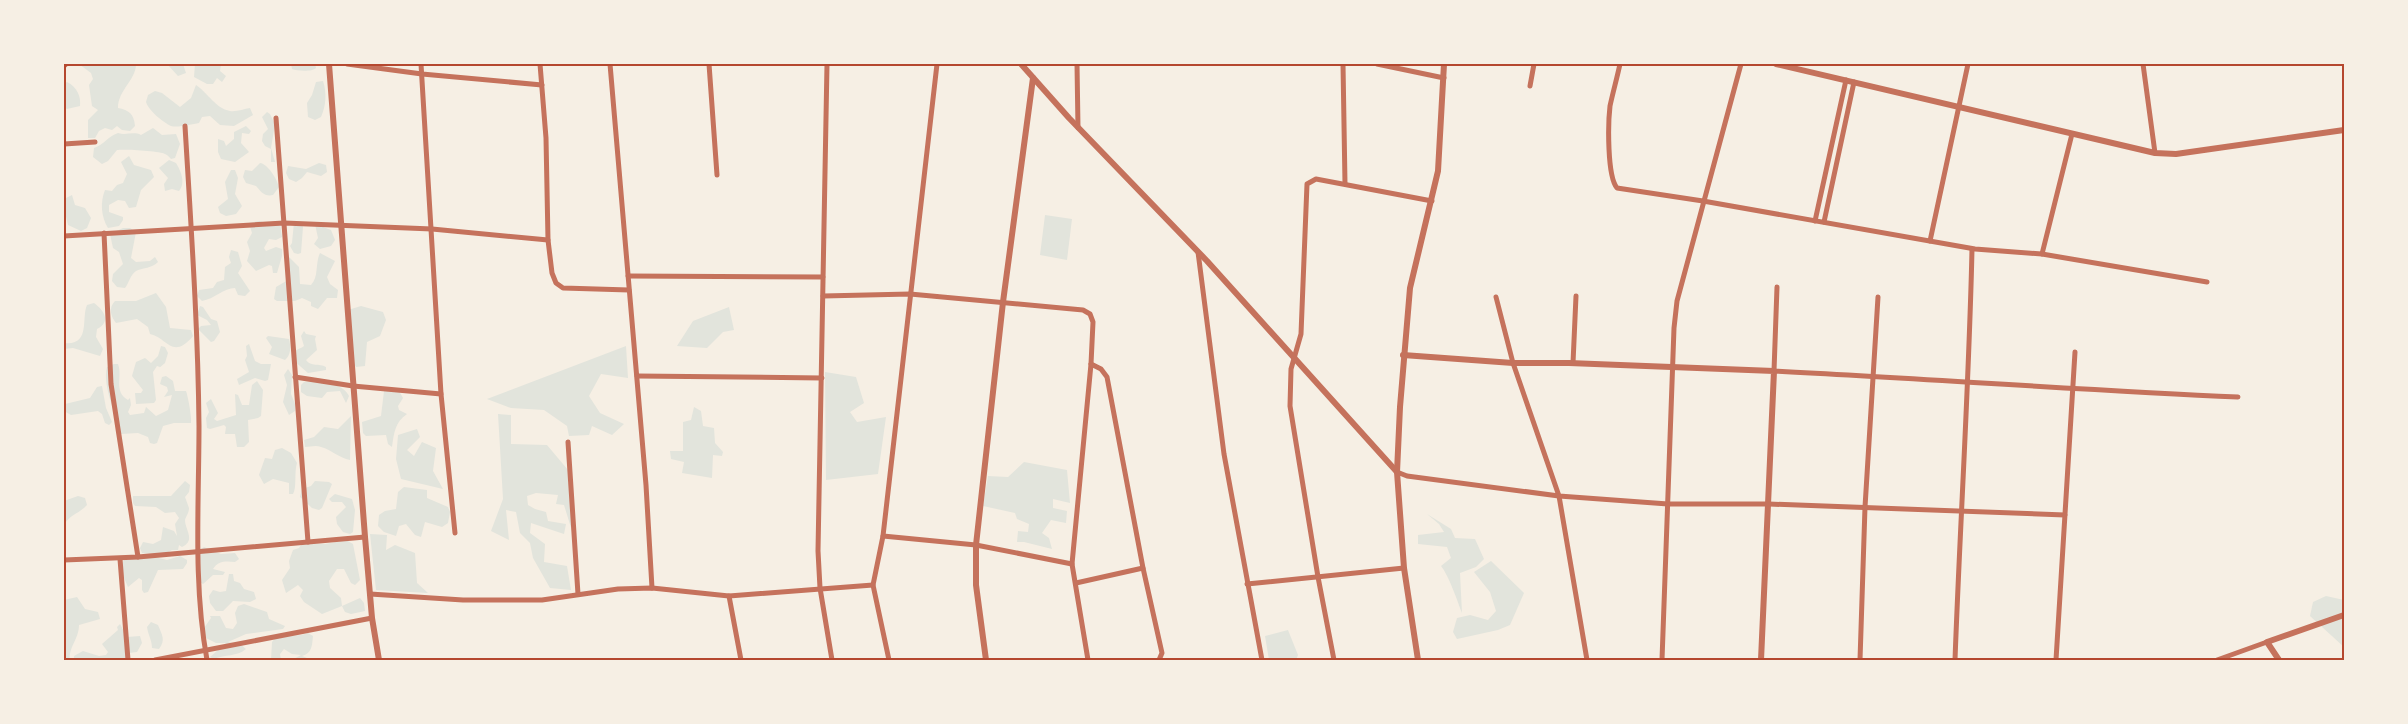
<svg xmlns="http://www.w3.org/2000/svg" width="2408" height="724" font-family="'Alegreya Sans',sans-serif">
<rect width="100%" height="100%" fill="#f6efe4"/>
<g fill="#e2e4dc">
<path d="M79,64H136C136,80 118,90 118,108C129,110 134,114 135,126L130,131L122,130L117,126L112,130L105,128L99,131L95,138H88V120L98,110L92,106L89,85L93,79L91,73Z"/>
<polygon points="167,64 183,64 186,73 178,76"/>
<polygon points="195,64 221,64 220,71 226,76 222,82 217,78 213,84 207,84 194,77"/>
<path d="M291,64H315L316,68C312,72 297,71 292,69Z"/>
<path d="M323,81C327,93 326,106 321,117L315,120L308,117L307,103L312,95L316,82Z"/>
<path d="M67,82C77,87 81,96 80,106L67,109L64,107V84Z"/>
<path d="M196,85C209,94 215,108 230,111C236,112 244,109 250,108L253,115L234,126L220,125L210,116L202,117L199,123C192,124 178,128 171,126C163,122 149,111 146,102L148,95L155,91L162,93L180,107L191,98Z"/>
<polygon points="267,112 270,114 275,124 271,148 275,162 271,162 271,149 265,146 262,141 263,134 268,129 262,117"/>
<polygon points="246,126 251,131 249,134 242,133 241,143 249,152 235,162 221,159 218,152 218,139 224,141 226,146 234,139 234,132"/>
<path d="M153,128L162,135L176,134L180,144L175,158L171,159C169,157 168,155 165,154C160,151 124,149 117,150L108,161L102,164L93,157L94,148C104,145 108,136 118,133C126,136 133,131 141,135Z"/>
<path d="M129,156L134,165L151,170L154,177L141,190L136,207L129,208L125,201L118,200L109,205V212L123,217V220L119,226L108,228C101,217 100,202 105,190L112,191L117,185L123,183L127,174L121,162Z"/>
<path d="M169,160L176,163C181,171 186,183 179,191L172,189L165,191L164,184L168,178L159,168Z"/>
<path d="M260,163C268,164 277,179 279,187L273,195C265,197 261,192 256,186L246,183L243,177L245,170L252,171Z"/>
<polygon points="319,163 326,165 327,172 321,176 307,172 302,178 296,182 289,179 286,173 288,166 306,169"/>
<polygon points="231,170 235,170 238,178 235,194 242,206 236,214 226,216 220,213 218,207 228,199 225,182"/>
<polygon points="72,195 75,205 85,208 91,218 87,228 81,231 68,225 64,208 66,198"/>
<polygon points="1045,215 1072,219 1067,260 1040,255"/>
<polygon points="259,221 267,223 277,221 280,223 282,237 276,240 269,239 264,248 266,251 276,247 282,249 282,256 277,273 273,273 272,266 269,265 256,271 247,261 250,251 247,242 252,233 249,223"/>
<polygon points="300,221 303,227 301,253 298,254 294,253 290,246 292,243 294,222"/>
<polygon points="315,224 331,230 335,240 331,246 320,249 314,244 318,238"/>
<path d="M123,228H130L136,232L131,258L136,262L150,261L155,257L158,262C151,269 144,267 136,271C130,275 129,283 125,288L117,287L112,281L113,274L123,264L119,252L113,248L110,234Z"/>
<path d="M231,250L238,252L242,266L238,273L250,291L245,296L238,295L235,288C224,288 214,299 202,301L197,296L199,290L213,288L217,282L224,280L225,267L231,263L229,257Z"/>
<path d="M320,253L335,261L327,277L330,284L338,290L337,298H327L318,309L311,306V302L302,298L295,301H277L274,299L276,287L288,280L289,257L299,267L300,284L311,285C319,277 315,263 320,253Z"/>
<path d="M156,293L166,307L170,328L191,330L193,336C172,361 167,337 150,334L148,327L137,319L116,323C111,317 108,308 115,301H136Z"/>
<path d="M94,303C105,311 111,322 97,329L96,337L103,349L100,356L73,348L64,349V343C91,346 81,318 87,305Z"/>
<polygon points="200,306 203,307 211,319 217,321 220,332 214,341 211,342 198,329 201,326 211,325 207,320 197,315"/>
<polygon points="361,306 383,312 386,320 380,336 367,342 365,366 356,367 350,359 348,310"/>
<polygon points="729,307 734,330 723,332 707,348 677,346 693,321"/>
<path d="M304,331L306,334L316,336L315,339L317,350L306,360C311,367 319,363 326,367V370L308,373L293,360C288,351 299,350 304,346L301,336Z"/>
<path d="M268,336L289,339C291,347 291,355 285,360L269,354L272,347L266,338Z"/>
<polygon points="249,344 255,361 261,364 271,364 268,380 265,381 255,378 239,385 237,379 249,372 245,360 247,356 246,346"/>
<polygon points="161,346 165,347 168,353 165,363 159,368 160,367 157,366 153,372 156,400 154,403 136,404 135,393 141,393 143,390 132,376 136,362 145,358 151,363 158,356"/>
<polygon points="626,346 628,378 601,374 589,396 600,413 624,424 612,435 592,426 589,435 569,436 567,426 544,410 511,408 487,399"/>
<path d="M114,364H118C123,377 113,391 128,400L130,398L131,405L128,412L130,415L144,413L146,407L156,416L168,410L172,395L164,397L168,391L167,387L160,384L162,377L166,376L173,381L175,391H186C188,396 192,418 191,423H174L163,426L157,443L154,444L150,443L148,437L138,433L121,434C116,413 102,386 107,367Z"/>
<polygon points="288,369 292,375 291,394 295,404 295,411 289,415 283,402 287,385 284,375"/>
<polygon points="825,372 856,377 864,403 850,412 857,422 886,417 878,474 826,480"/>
<polygon points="257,381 263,390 261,416 258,418 248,420 249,442 244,447 237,447 235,434 225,434 226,427 224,425 210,429 207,428 206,418 209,412 206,403 211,399 218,413 214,419 217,421 236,415 235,394 238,395 242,405 249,405 252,385"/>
<path d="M312,381C325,384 342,382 349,396L346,403L340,391L327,392L322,398L307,396L301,392V385L304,382Z"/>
<polygon points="102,386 106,408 112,422 109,425 105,423 102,414 98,411 71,415 64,411 65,404 90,398 97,387"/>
<path d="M398,389L403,398L398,406L399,410L407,414C395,422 394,433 392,447L388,444L386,435L366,436L363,433L362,422L381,416L384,391Z"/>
<polygon points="694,407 701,411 703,426 714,428 715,443 723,452 722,456 713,455 712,478 682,473 684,462 671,459 670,451 683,451 683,422 691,420"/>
<polygon points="498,414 511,415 511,444 547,445 568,470 572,531 564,505 556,504 558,495 536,493 527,496 528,505 535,509 546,512 548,521 566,524 564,534 531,523 530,533 545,544 544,562 567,566 571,590 550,588 533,558 530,543 520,533 516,512 506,510 509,540 491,531 503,499"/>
<path d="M351,416L350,460C339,458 332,450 321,447C316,445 310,447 305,447L304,440L314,437L324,427L338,429Z"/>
<polygon points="417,429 420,437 407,450 414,456 422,442 436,448 433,471 443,489 401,479 396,459 398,435"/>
<path d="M282,448L291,453L297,463C294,472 297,488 293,494H289V483L273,479L264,484L259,475L265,458L272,459L275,450Z"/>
<polygon points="1024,462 1067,470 1070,503 1053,499 1053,508 1067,511 1066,523 1051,520 1042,533 1049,538 1052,549 1024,542 1017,542 1018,531 1028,532 1029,524 1017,519 1015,513 983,506 988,476 1008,477"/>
<path d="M185,481L190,485L189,492L185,497L189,508C189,513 186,516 185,520C185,530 196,540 182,547L179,545L178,550H172L163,555L142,553L140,548L143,542L153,544L161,540L163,527L174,531L177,536L175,524L179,518L175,512L165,513L156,507L135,506L133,503V496H171Z"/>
<polygon points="315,481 329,482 332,484 322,508 319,510 312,508 300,497 302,489 311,486"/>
<polygon points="404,487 427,490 427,498 448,507 450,512 448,523 442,527 425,522 421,537 415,535 406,524 399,526 396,536 384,532 378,526 379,515 385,511 396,509 398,492"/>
<polygon points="335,494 352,499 355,510 353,532 350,534 343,532 337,524 336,517 346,507 342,502 332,502 329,499"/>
<path d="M78,496L85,498L87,505C79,514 70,514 64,525V501Z"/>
<path d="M1427,514L1451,529L1455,538L1475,539L1484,559L1476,567L1460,573L1462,613C1457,600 1449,576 1441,566L1451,558L1447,547L1418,544V535L1444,532L1439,524Z"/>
<polygon points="370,534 387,535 386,550 395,545 415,553 417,583 428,593 376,590"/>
<polygon points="346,540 353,544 360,580 355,585 351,583 344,569 337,569 329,581 330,588 341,598 342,606 360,598 364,603 365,611 351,614 345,612 342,606 322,614 304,602 300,596 303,590 298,585 286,593 282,580 290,568 289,561 293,550 299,548 303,542 325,544"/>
<path d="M204,547L221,554L235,553L239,559L235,562C225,561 218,561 213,569L225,572L223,575H213L203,584L200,582L199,551Z"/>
<polygon points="150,556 167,560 180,556 187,560 187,563 183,569 158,570 148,592 144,593 142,590 142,580 139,578 128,587 121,571 121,565 126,557"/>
<polygon points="1491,561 1524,593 1510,625 1498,630 1457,639 1453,632 1457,618 1470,615 1488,620 1496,611 1490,592 1474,572"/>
<polygon points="229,574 233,574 234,581 240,583 244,589 254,592 256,599 250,602 233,601 223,611 216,611 210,603 209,596 213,590 220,592 226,591"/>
<polygon points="2326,596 2344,600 2344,647 2310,616 2313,602"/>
<path d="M77,597L85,609L98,612L100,619L79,625C79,639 68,648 70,660H64V633L66,628L64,600Z"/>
<path d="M244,604L267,612L269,619L285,626L283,629L246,634L228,642L240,644L246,649C237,657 225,654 214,659L210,657L226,643H216L206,638L204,628L211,618L210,616H220L226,628L233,629L237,623L235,613L238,606Z"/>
<path d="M151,622L158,625C162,635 166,640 159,649L152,648C152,640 148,635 147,627Z"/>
<polygon points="120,624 127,637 140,636 142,643 137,652 129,653 124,660 74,660 74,656 83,651 99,656 106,655 108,652 102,644 118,630 117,627"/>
<polygon points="1288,630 1298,655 1296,660 1269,660 1265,636"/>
<path d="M308,633L313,636C312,646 312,653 302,656L312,660H292L301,655L292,654L284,649L280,654L281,660H271L272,642L276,637L301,635Z"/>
</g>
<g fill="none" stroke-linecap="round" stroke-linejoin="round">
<g stroke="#c5725c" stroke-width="5">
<polyline points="347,64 422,74 542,85"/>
<polyline points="421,64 441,394 455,533"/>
<polyline points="540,64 546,138 548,240 552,273 556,283 563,288 629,290"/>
<polyline points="610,64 646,485 652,588"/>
<polyline points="709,64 717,175"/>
<polyline points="827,64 818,551 820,588 832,660"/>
<polyline points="1077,64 1078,128"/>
<polyline points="1343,64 1345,184"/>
<polyline points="1377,64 1444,78"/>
<path d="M1620,64C1617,78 1613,92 1610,106C1608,123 1607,176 1617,188L1703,201L1975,249L2042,254L2207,282"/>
<polyline points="2143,64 2155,153"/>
<polyline points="64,65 65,65"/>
<polyline points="1530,86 1534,64"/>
<polyline points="276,118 308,542"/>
<path d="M185,126C191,226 198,326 199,426C199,504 193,583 207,660"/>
<polyline points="64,144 95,142"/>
<polyline points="1815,221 1846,80"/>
<polyline points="1824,222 1854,82"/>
<polyline points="104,233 111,384 138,557"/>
<polyline points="64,236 284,223 432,229 548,240"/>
<polyline points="1930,241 1968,64"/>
<polyline points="1198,252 1224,454 1262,660"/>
<polyline points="2042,254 2072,134"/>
<polyline points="628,276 823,277"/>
<path d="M1777,287L1774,371C1929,379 2083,390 2238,397"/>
<polyline points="823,296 910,294 1083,310 1090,314 1093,322 1091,364 1072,564 1088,660"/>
<polyline points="1496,297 1513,363 1559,496 1587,660"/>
<polyline points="1573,363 1576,296"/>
<polyline points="1091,364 1101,369 1107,377 1143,568 1162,653 1159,660"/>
<polyline points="637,376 822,378"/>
<polyline points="295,377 353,386 441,394"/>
<polyline points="568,442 578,594"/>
<polyline points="1397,472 1407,476 1559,496 1668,504 1769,504 2065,515"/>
<polyline points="883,536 976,545 1072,564"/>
<polyline points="120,559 128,660"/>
<polyline points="64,560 138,557 365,537"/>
<polyline points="1076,583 1143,568"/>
<polyline points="1247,584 1404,568"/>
<polyline points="370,594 463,600 542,600 618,589 652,588 729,596 873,585"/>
<polyline points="729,596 741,660"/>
<polyline points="155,660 372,618"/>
<polyline points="889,660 873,585 883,536 937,64"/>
<polyline points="1334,660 1318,577 1290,406 1291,369 1301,334 1307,184 1316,179 1432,201"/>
<polyline points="1662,660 1674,328 1677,301 1741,64"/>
<polyline points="1860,660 1865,507 1878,297"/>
<path d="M1955,660C1960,523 1969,386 1972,249"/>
<polyline points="2056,660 2075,352"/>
<polyline points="2217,660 2267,642"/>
</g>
<g stroke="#c5725c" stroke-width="6">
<polyline points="329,64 365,537 372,618 379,660"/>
<polyline points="1021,64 1069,118 1207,261 1397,472"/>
<polyline points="1776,64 2155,153 2176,154 2344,130"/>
<polyline points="1403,355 1513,363 1569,363 1774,371 1761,660"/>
<polyline points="986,660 976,585 976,545 1003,302 1033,78"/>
<polyline points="1418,660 1404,568 1397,472 1400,407 1410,288 1438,171 1444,64"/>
<polyline points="2279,660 2267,642 2344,615"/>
</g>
</g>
<rect width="2408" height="724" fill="none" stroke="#f6efe4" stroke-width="130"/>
<rect x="65" y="65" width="2278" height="594" fill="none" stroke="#b5482f" stroke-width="2"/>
</svg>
